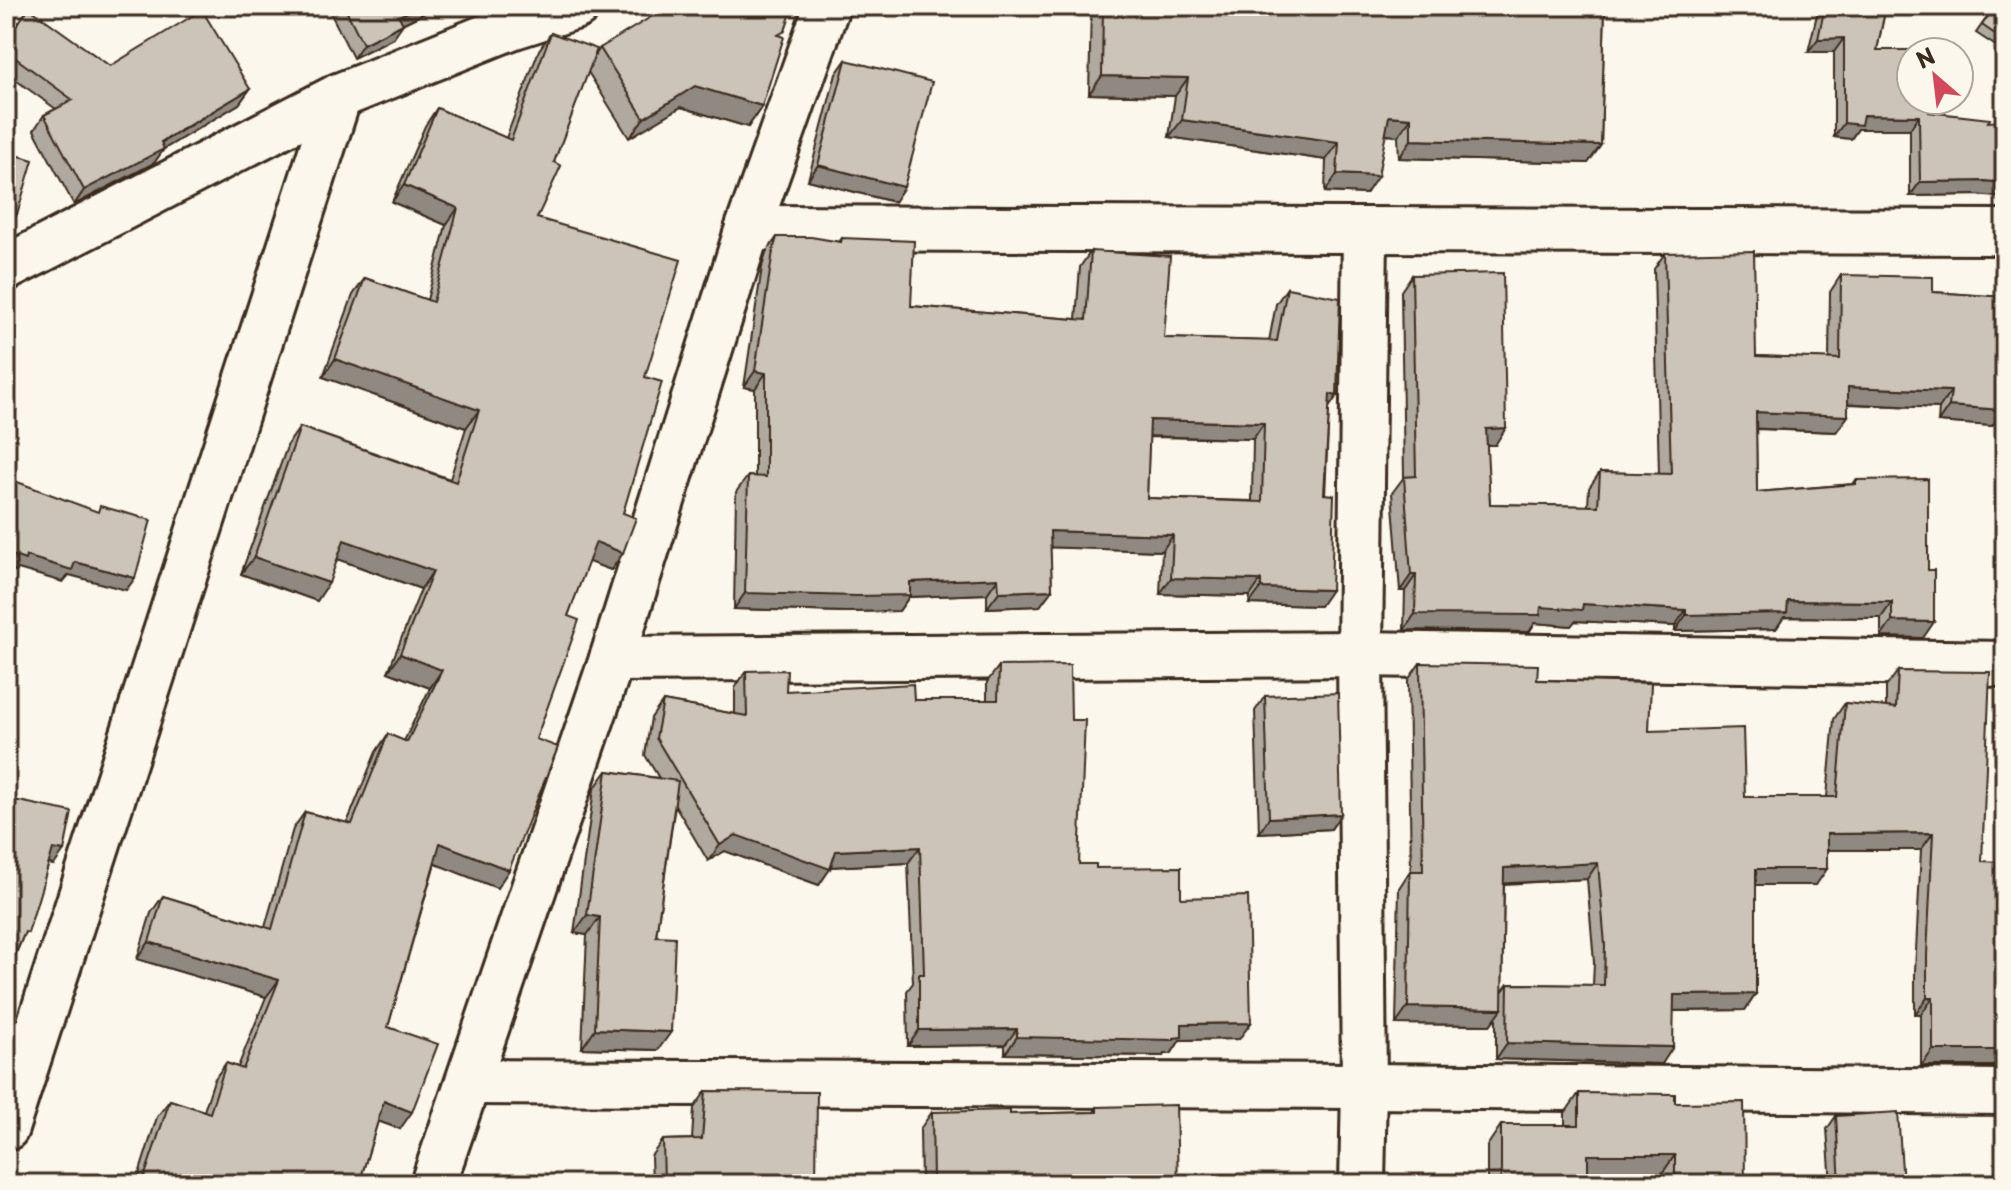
<svg xmlns="http://www.w3.org/2000/svg" width="2011" height="1190" font-family="'Playpen Sans',sans-serif">
<rect width="100%" height="100%" fill="#fbf7ec"/>
<filter id="ink" filterUnits="userSpaceOnUse"><feTurbulence type="fractalNoise" baseFrequency=".0125" numOctaves="2"/><feDisplacementMap in="SourceGraphic" scale="16" xChannelSelector="R" yChannelSelector="G"/><feConvolveMatrix kernelMatrix="1 2 1 2 8 2 1 2 1" color-interpolation-filters="sRGB"/></filter>
<g filter="url(#ink)">
<g fill="none" stroke-linecap="round" stroke-linejoin="round">
<defs>
<g id="street">
<polyline points="748,228 2005,232"/>
<polyline points="6,268 339,96 511,27 577,6"/>
<polyline points="612,659 1360,654 2005,664"/>
<polyline points="470,1082 1364,1086 2005,1092"/>
<polyline points="6,1128 339,96"/>
<polyline points="433,1184 612,659 748,228 827,6"/>
<polyline points="1362,1184 1364,1086 1360,654 1365,230"/>
</g>
</defs>
<use href="#street" stroke="#3b2a1e" stroke-width="50"/>
<use href="#street" stroke="#fbf7ec" stroke-width="44"/>
</g>
<g fill="#afa99f" stroke="#3b2a1e" stroke-width="2" fill-rule="evenodd">
<polygon points="327,6 439,6 402,24 393,38 353,58"/>
<polygon points="1083,6 1358,6 1358,12 1462,16 1462,6 1605,6 1601,145 1588,163 1399,158 1398,136 1386,135 1366,194 1325,192 1326,160 1169,137 1175,96 1089,94 1091,7"/>
<polygon points="1819,6 1886,6 1877,50 1929,112 1988,122 1976,195 1910,196 1910,129 1858,129 1851,139 1834,137 1834,52 1808,52"/>
<polygon points="1995,6 2005,6 2005,52 1976,33"/>
<polygon points="551,33 594,57 600,48 782,36 762,106 748,127 681,107 629,138 588,72 554,162 537,218 645,377 623,513 623,553 611,570 588,561 568,616 497,888 435,863 388,1027 400,1129 378,1121 359,1184 136,1184 157,1117 170,1100 204,1111 214,1080 226,1063 238,1067 266,997 137,959 151,913 163,896 265,927 293,829 305,812 347,823 376,752 388,734 404,741 430,688 388,672 421,589 337,559 317,601 241,574 288,444 300,427 450,479 466,428 323,377 353,295 365,278 427,300 446,225 392,202 425,126 437,108 506,138 539,50"/>
<polygon points="6,40 110,66 250,89 239,104 164,149 154,163 74,205 34,130 44,115 56,109 6,73"/>
<polygon points="846,60 894,202 808,180 836,74"/>
<path d="M777,237L839,242L842,238L911,306L1076,319L1080,267L1091,251L1164,338L1269,341L1276,304L1287,288L1329,407L1320,606L1249,604L1250,596L1160,594L1162,551L1050,547L1052,590L1040,606L987,608V594L909,597L899,611L846,612L734,609L736,492L748,476L755,477V389L744,387L762,267L766,253ZM1149,437L1253,439L1252,501L1147,498Z"/>
<polygon points="1665,253 1756,356 1829,359 1830,292 1841,275 1933,292 2002,297 2002,291 2005,288 2005,398 1992,426 1938,422 1939,408 1848,404 1848,416 1836,432 1756,429 1757,492 1853,484 1856,480 1923,638 1881,637 1881,618 1784,617 1776,629 1675,631 1675,626 1575,621 1571,626 1535,623 1529,632 1404,630 1405,591 1400,591 1392,493 1404,477 1401,291 1412,275 1495,445 1486,445 1490,504 1588,506 1589,488 1600,472 1659,474 1654,269"/>
<path d="M1420,663L1537,680L1649,731L1745,797H1827L1834,719L1845,703L1886,707V687L1898,671L1982,861L1995,1066H1921V1014H1915V971L1921,850H1827L1816,885H1756V994L1745,1010L1673,1011L1662,1064L1496,1059V1017L1490,1025L1396,1024L1399,888L1410,871H1411L1408,680ZM1587,879L1594,962L1593,985L1508,984L1502,992L1504,884Z"/>
<polygon points="999,666 1071,720 1079,864 1181,898 1239,1039 1180,1040 1171,1054 1164,1054 1163,1056 1005,1054 1005,1045 908,1046 907,991 913,983 908,863 830,867 819,885 725,851 708,861 675,805 656,936 658,1050 582,1048 587,935 574,933 594,789 607,771 659,778 645,755 651,718 663,701 735,714 735,688 746,671 786,691 914,700 987,700 987,682"/>
<polygon points="1265,696 1341,814 1331,829 1259,833 1255,711"/>
<polygon points="14,800 54,865 49,864 20,944 6,975 6,811"/>
<polygon points="706,1091 816,1184 652,1184 651,1156 663,1140 692,1139 694,1108"/>
<polygon points="1579,1093 1675,1103 1745,1184 1661,1184 1661,1175 1588,1175 1588,1184 1487,1184 1487,1146 1501,1125 1565,1125 1565,1113"/>
<polygon points="1097,1107 1178,1184 921,1184 920,1129 932,1112 1010,1114 1094,1112"/>
<polygon points="1836,1116 1903,1184 1831,1184 1827,1129"/>
</g>
<g fill="#8f8982" stroke="#3b2a1e" stroke-width="2">
<polygon points="420,6 439,6 389,30 399,16"/>
<polygon points="473,6 486,6 469,11"/>
<polygon points="403,24 393,38 353,58 363,44"/>
<polygon points="1844,38 1834,52 1808,52 1818,39"/>
<polygon points="1102,76 1188,78 1175,96 1089,94"/>
<polygon points="695,86 762,106 748,127 681,107 629,138 644,118"/>
<polygon points="250,89 239,104 164,149 154,163 74,205 84,190"/>
<polygon points="1863,115 1919,116 1910,129 1858,129 1851,139 1834,137 1844,123"/>
<polygon points="1389,116 1411,118 1398,136 1377,134"/>
<polygon points="1182,120 1339,142 1326,160 1169,137"/>
<polygon points="1411,140 1601,145 1588,163 1399,158"/>
<polygon points="818,165 904,187 894,202 808,180"/>
<polygon points="1337,174 1378,176 1366,194 1325,192"/>
<polygon points="1985,181 2005,183 2005,198 1976,195 1910,196 1920,182"/>
<polygon points="404,185 458,208 446,225 392,202"/>
<polygon points="6,210 17,214 12,221 6,220"/>
<polygon points="335,359 479,410 466,428 323,377"/>
<polygon points="755,371 766,373 755,389 744,387"/>
<polygon points="1848,387 1951,391 1939,408 1837,403"/>
<polygon points="1330,394 1337,396 1326,412"/>
<polygon points="1949,406 2003,410 1992,426 1938,422"/>
<polygon points="15,411 6,424 6,415"/>
<polygon points="1756,412 1848,416 1836,432 1744,428"/>
<polygon points="1150,420 1264,423 1253,439 1139,436"/>
<polygon points="1506,428 1495,445 1474,445 1486,429"/>
<polygon points="1050,531 1173,535 1162,551 1039,547"/>
<polygon points="344,540 433,571 421,589 332,557"/>
<polygon points="596,542 623,553 611,570 583,560"/>
<polygon points="6,553 26,556 75,562 135,578 126,590 69,575 63,582 18,569 16,572 6,569"/>
<polygon points="254,557 329,583 317,601 241,574"/>
<polygon points="1411,575 1416,575 1405,591 1400,591"/>
<polygon points="998,578 987,594 909,597 899,611 846,612 734,609 745,593 910,582"/>
<polygon points="1171,578 1261,580 1250,596 1160,594"/>
<polygon points="1261,588 1331,590 1320,606 1249,604"/>
<polygon points="1052,590 1040,606 987,608 999,592"/>
<polygon points="1788,601 1892,602 1881,618 1784,617 1776,629 1675,631 1686,615"/>
<polygon points="1583,604 1686,610 1675,626 1575,621 1571,626 1535,623 1529,632 1404,630 1415,614"/>
<polygon points="1892,621 1934,622 1923,638 1881,637"/>
<polygon points="400,654 442,670 430,688 388,672"/>
<polygon points="1341,814 1331,829 1259,833 1269,818"/>
<polygon points="1933,833 1921,850 1816,850 1827,834"/>
<polygon points="736,835 836,851 920,847 908,863 827,867 830,869 819,885 725,851 708,861 720,845"/>
<polygon points="440,843 509,870 497,888 428,861"/>
<polygon points="53,849 64,851 54,865 44,863"/>
<polygon points="1598,863 1587,879 1493,884 1504,868"/>
<polygon points="1756,869 1827,869 1816,885 1744,885"/>
<polygon points="587,915 600,917 587,935 574,933"/>
<polygon points="149,942 279,980 266,997 137,959"/>
<polygon points="1756,994 1745,1010 1662,1011 1674,995"/>
<polygon points="1927,998 1933,998 1921,1014 1915,1014"/>
<polygon points="1408,1007 1502,1009 1490,1025 1396,1024"/>
<polygon points="1251,1023 1239,1039 1180,1040 1171,1054 1164,1054 1163,1056 1005,1054 1017,1037 1182,1024"/>
<polygon points="595,1029 671,1032 658,1050 582,1048"/>
<polygon points="1017,1029 1005,1045 908,1046 919,1030"/>
<polygon points="1507,1043 1673,1047 1662,1064 1496,1059"/>
<polygon points="1933,1050 2005,1050 2005,1052 1995,1066 1921,1066"/>
<polygon points="384,1101 412,1112 400,1129 372,1119"/>
<polygon points="1588,1155 1675,1155 1661,1175 1574,1175"/>
</g>
<g fill="#ccc4b9" stroke="#3b2a1e" stroke-width="2" fill-rule="evenodd">
<polygon points="344,6 420,6 399,16 403,24 363,44"/>
<polygon points="669,6 793,6 785,31 778,35 784,37 762,106 695,86 644,118 600,48"/>
<polygon points="1103,6 1358,6 1358,12 1474,16 1474,6 1605,6 1601,145 1411,140 1411,118 1389,116 1378,176 1337,174 1339,142 1182,120 1188,78 1102,76"/>
<polygon points="1825,6 1886,6 1877,50 1929,50 1929,52 1911,52 1911,100 1929,100 1929,112 1990,119 1988,122 2005,121 2005,183 1985,181 1920,182 1919,116 1863,115 1861,125 1844,123 1844,38 1818,39"/>
<polygon points="1995,6 2005,6 2005,41 1982,25"/>
<polygon points="29,8 110,66 202,10 250,89 161,142 164,149 84,190 44,115 73,100 6,51 6,40"/>
<polygon points="551,33 597,49 554,162 561,166 537,218 681,260 645,377 662,382 623,513 636,518 623,553 596,542 568,616 579,620 536,739 558,747 509,870 440,843 388,1027 438,1044 412,1112 384,1101 359,1184 142,1184 170,1100 210,1113 226,1063 243,1069 279,980 149,942 163,896 272,929 305,812 352,824 388,734 407,742 442,670 400,654 433,571 344,540 329,583 254,557 300,427 456,482 479,410 335,359 365,278 433,302 458,208 404,185 437,108 511,140"/>
<polygon points="846,60 932,82 904,187 818,165"/>
<polygon points="6,152 33,160 17,214 6,210"/>
<path d="M777,237H811L841,242L842,238L914,241L911,306L1086,320L1091,251L1170,256L1164,338L1277,341L1287,288L1340,298L1337,396L1330,394L1324,494L1334,495L1331,590L1261,588V580L1171,578L1173,535L1050,531L1052,590L999,592L998,578L910,582V595L857,596L745,593L748,476L766,477V373L755,371L773,251ZM1150,420L1264,423L1262,502L1147,498Z"/>
<polygon points="1754,251 1756,356 1840,359 1841,275 1933,277 1933,292 2005,297 2005,384 2003,410 1949,406 1951,391 1848,387 1848,416 1756,412 1757,492 1856,484 1856,480 1928,479 1928,570 1934,570 1934,622 1892,621 1892,602 1788,601 1787,613 1686,615 1686,610 1583,604 1582,610 1541,607 1540,615 1415,614 1416,575 1411,575 1404,477 1416,476 1412,275 1503,273 1506,428 1486,429 1490,504 1598,506 1600,472 1671,474 1665,253"/>
<polygon points="6,393 15,411 6,415"/>
<polygon points="12,480 98,512 100,506 151,520 135,578 75,562 72,570 26,556 25,560 6,553 6,498"/>
<polygon points="1420,663 1538,665 1537,680 1651,683 1649,731 1743,728 1745,797 1837,797 1845,703 1896,708 1898,671 1990,672 1982,861 1997,862 1996,868 2005,869 2005,1050 1933,1050 1933,998 1927,998 1927,955 1933,833 1827,834 1827,869 1756,869 1756,994 1674,995 1673,1047 1507,1043 1508,984 1604,985 1605,945 1598,863 1504,868 1502,1009 1408,1007 1410,871 1423,871"/>
<polygon points="1070,665 1071,720 1085,720 1079,864 1096,864 1096,868 1181,867 1181,898 1248,896 1251,1023 1182,1024 1182,1037 1174,1038 1174,1040 1017,1037 1017,1029 919,1030 919,974 924,974 920,847 836,851 830,869 736,835 720,845 656,738 663,701 747,716 746,671 787,670 786,691 913,684 914,700 998,700 999,666"/>
<polygon points="1338,693 1341,814 1269,818 1265,696"/>
<polygon points="6,735 12,737 6,757"/>
<polygon points="607,771 678,781 656,936 675,937 671,1032 595,1029 600,917 587,915"/>
<polygon points="14,800 72,812 64,851 53,849 28,933 25,932 6,975 6,838"/>
<polygon points="706,1091 817,1092 816,1184 664,1184 663,1140 702,1139"/>
<polygon points="1579,1093 1675,1094 1675,1103 1744,1102 1745,1184 1675,1184 1675,1155 1588,1155 1588,1184 1501,1184 1501,1125 1579,1125"/>
<polygon points="1176,1105 1178,1184 933,1184 932,1112 1010,1110 1010,1114 1097,1112 1097,1107"/>
<polygon points="1898,1112 1903,1184 1840,1184 1836,1116"/>
</g>
</g>
<rect width="2011" height="1190" fill="none" stroke="#fbf7ec" stroke-width="32"/>
<rect x="16" y="16" width="1979" height="1158" fill="none" stroke="#3b2a1e" stroke-width="3" filter="url(#ink)"/>
<g transform="translate(1935 76) rotate(332)"><circle r="38" fill="#fbf7ec" stroke="#aea59a" stroke-width="2"/>
<path d="M0-6L14 30L0 20L-14 30Z" fill="#d1495b"/>
<text y="-12" font-size="22" font-weight="bold" text-anchor="middle" fill="#3b2a1e">N</text>
</g>
</svg>
